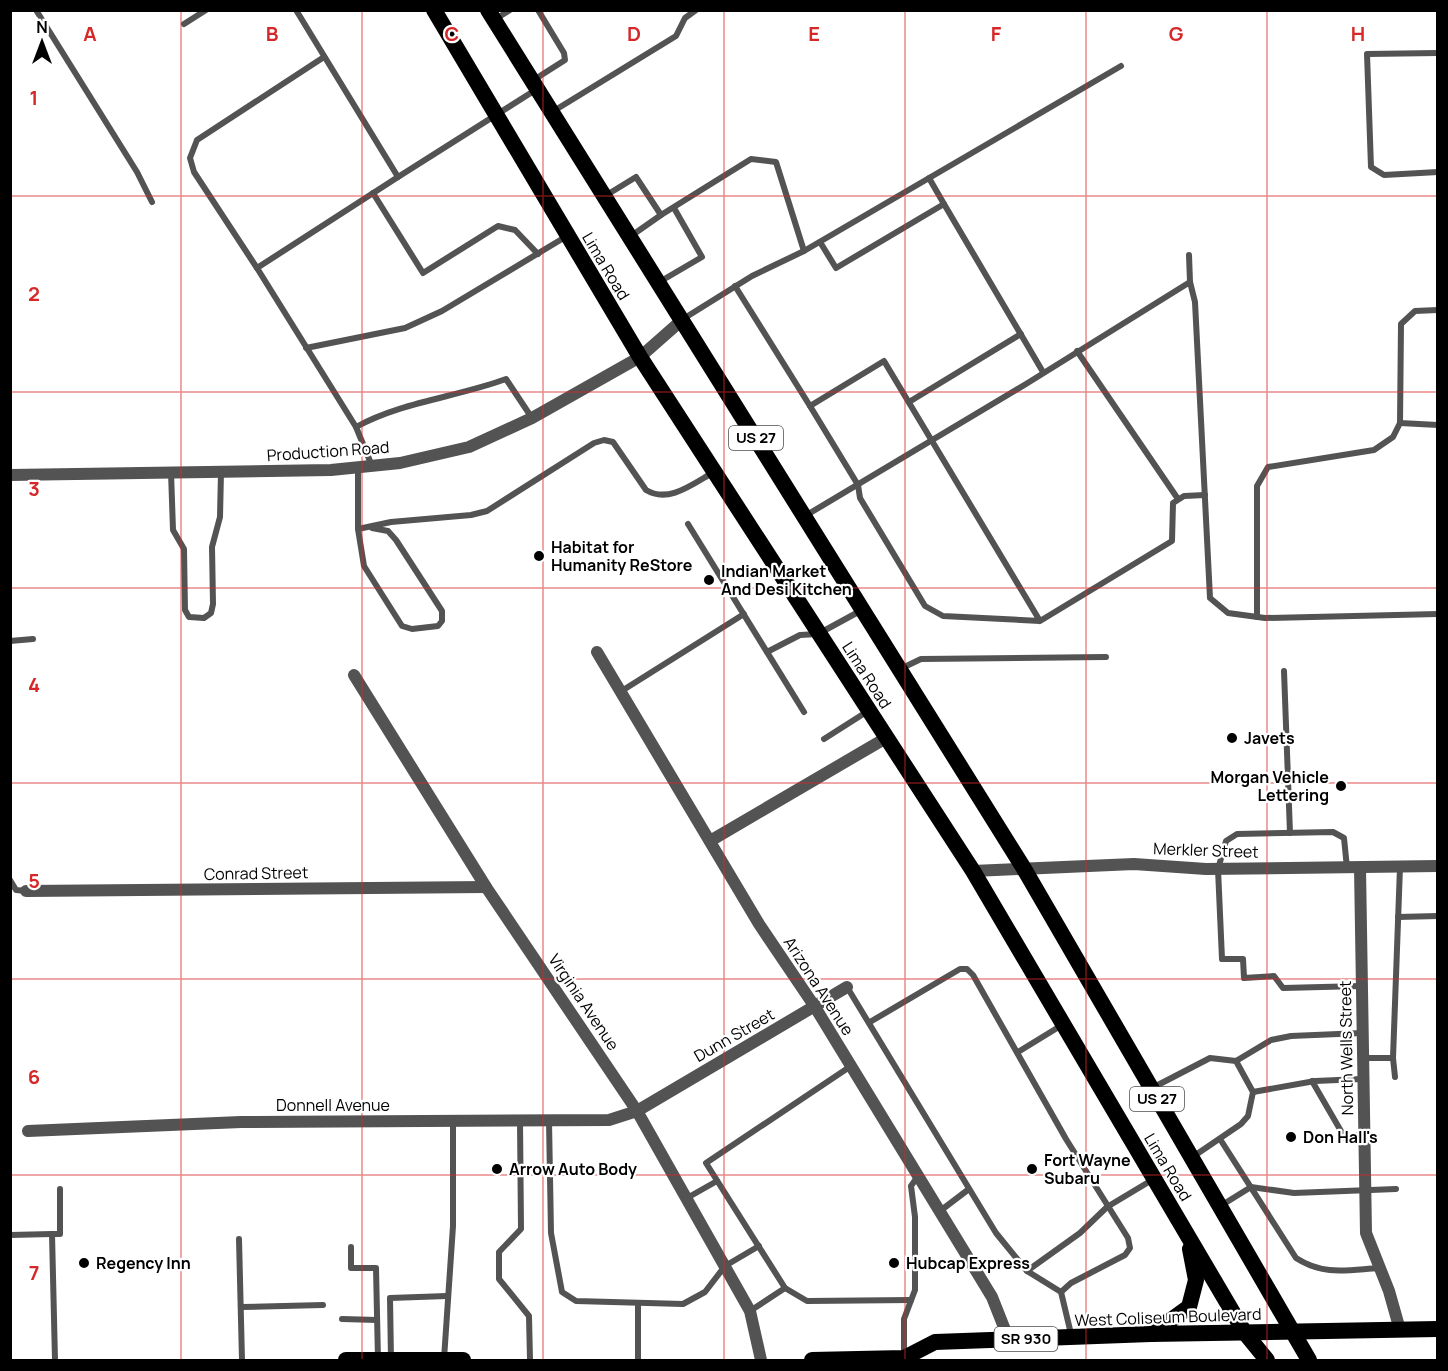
<svg xmlns="http://www.w3.org/2000/svg" width="1448" height="1371" font-family="Manrope,sans-serif">
<rect width="100%" height="100%" fill="#fff"/>
<g fill="none" stroke-linecap="round" stroke-linejoin="round">
<g stroke="#535353" stroke-width="6">
<polyline points="36,10 137,172 152,202"/>
<polyline points="296,10 398,177 537,89"/>
<polyline points="494,20 510,10"/>
<polyline points="184,24 206,10"/>
<polyline points="1438,53 1367,54 1371,167 1384,175 1438,172"/>
<polyline points="324,57 197,140 190,158 194,172 257,268 356,427 372,466"/>
<polyline points="532,81 565,60 564,53 538,10"/>
<polyline points="552,112 676,36 685,18 696,10"/>
<polyline points="373,193 423,273 498,226 515,230 538,254"/>
<polyline points="605,196 636,177 661,215 631,236"/>
<polyline points="944,204 1043,372"/>
<polyline points="661,215 751,159 776,162 804,251"/>
<polyline points="820,242 836,268 944,204 929,178"/>
<polyline points="1189,255 1190,282 1195,302 1210,598 1228,613 1265,618 1438,614"/>
<polyline points="257,268 398,177"/>
<polyline points="661,281 702,257 674,208"/>
<polyline points="735,286 810,406"/>
<polyline points="1438,310 1415,311 1401,324 1400,423 1438,425"/>
<polyline points="683,319 752,276 804,251 1121,66"/>
<polyline points="306,348 405,328 442,311 567,236"/>
<polyline points="1077,351 1178,499"/>
<polyline points="909,402 1021,334"/>
<path d="M356,427C401,402 457,397 506,379L532,418"/>
<polyline points="358,468 358,529 364,566 402,626 412,629 438,626 442,621 442,611 396,540 388,531 372,528"/>
<polyline points="171,472 173,530 184,549 185,610 189,617 204,618 211,613 213,604 212,547 220,517 221,472"/>
<polyline points="805,516 1026,384 1190,282"/>
<polyline points="688,524 804,712"/>
<path d="M358,529L391,522L471,515L487,511L594,443L604,440L613,442L646,490C669,504 694,483 714,472"/>
<polyline points="1257,617 1257,486 1268,467 1374,450 1393,437 1400,423"/>
<polyline points="1040,621 884,361 810,406 858,485 860,498 925,606 943,616 1040,621 1172,541 1173,503 1184,496 1205,495"/>
<polyline points="10,641 33,639"/>
<polyline points="767,652 800,635 818,634 862,610"/>
<polyline points="900,669 921,659 1106,657"/>
<polyline points="1284,671 1290,833"/>
<polyline points="620,692 744,614"/>
<polyline points="824,739 868,711"/>
<polyline points="1347,868 1344,838 1333,832 1237,834 1226,841 1218,869 1222,959 1243,959 1244,978 1274,976 1283,988 1361,986"/>
<polyline points="10,880 16,890 26,891"/>
<polyline points="1398,917 1438,916"/>
<polyline points="847,987 996,1233 1027,1271 1061,1292 1071,1334"/>
<polyline points="870,1022 960,969 967,969 973,975 1066,1139 1128,1238 1130,1248 1125,1255 1071,1283 1061,1292"/>
<polyline points="1018,1052 1062,1025"/>
<polyline points="1362,1058 1393,1058 1400,867"/>
<polyline points="1393,1058 1395,1077"/>
<polyline points="851,1066 706,1163 785,1288 807,1301 911,1300"/>
<polyline points="1312,1081 1345,1138 1363,1134"/>
<polyline points="1154,1087 1210,1058 1236,1061 1271,1040 1291,1036 1362,1033"/>
<polyline points="1253,1092 1315,1081 1362,1079"/>
<polyline points="520,1121 521,1229 499,1252 499,1279 529,1316 530,1360"/>
<polyline points="549,1121 551,1233 562,1292 576,1301 683,1304 705,1292 725,1266 759,1246"/>
<path d="M1220,1139L1296,1258C1324,1276 1347,1270 1379,1268"/>
<polyline points="1194,1156 1241,1124 1248,1116 1253,1092 1236,1061"/>
<polyline points="687,1198 717,1181"/>
<polyline points="1222,1205 1251,1187 1294,1193 1396,1189"/>
<polyline points="940,1211 969,1189"/>
<polyline points="10,1235 52,1234"/>
<polyline points="239,1239 242,1360"/>
<polyline points="351,1247 351,1268 376,1268 378,1360"/>
<polyline points="1027,1271 1080,1233 1107,1207 1152,1180"/>
<polyline points="638,1303 638,1360"/>
<polyline points="241,1307 323,1305"/>
<polyline points="750,1311 785,1288"/>
<polyline points="342,1319 377,1320"/>
<polyline points="904,1357 904,1319 915,1290 915,1217 911,1186 918,1176"/>
<polyline points="444,1359 453,1226 453,1121"/>
<polyline points="55,1360 52,1234 60,1234 60,1189"/>
<polyline points="391,1360 390,1298 447,1296"/>
</g>
<g stroke="#535353" stroke-width="12">
<polyline points="597,652 759,924 815,1007 992,1297 1009,1340"/>
<polyline points="354,675 486,887 637,1111 750,1311 761,1360"/>
<polyline points="710,841 886,738"/>
<polyline points="1360,868 1366,1233 1389,1291 1400,1330"/>
<polyline points="973,871 1134,864 1206,869 1438,866"/>
<polyline points="26,891 486,887"/>
<polyline points="28,1131 241,1122 609,1120 637,1111 847,987"/>
</g>
<polyline stroke="#535353" stroke-width="12" points="10,475 331,470 400,463 469,447 532,418 640,357 682,320"/>
<g stroke="#000" stroke-width="16">
<polyline points="434,10 640,357 973,871 1245,1333 1267,1360"/>
<polyline points="488,10 1023,867 1309,1360"/>
<polyline points="1152,1334 1189,1307 1196,1280 1190,1249"/>
<polyline points="346,1360 463,1360"/>
<polyline points="812,1360 904,1358 935,1342 1151,1334 1438,1329"/>
</g>
</g>
<path fill="none" stroke="#d62828" stroke-width="1.5" stroke-opacity="0.55" d="M181,10V1360M362,10V1360M543,10V1360M724,10V1360M905,10V1360M1086,10V1360M1267,10V1360M10,196H1438M10,392H1438M10,588H1438M10,783H1438M10,979H1438M10,1175H1438"/>
<g fill="#000" stroke="#fff" stroke-width="2">
<circle cx="539" cy="556" r="6"/>
<circle cx="709" cy="580" r="6"/>
<circle cx="1232" cy="738" r="6"/>
<circle cx="1341" cy="786" r="6"/>
<circle cx="1291" cy="1137" r="6"/>
<circle cx="497" cy="1169" r="6"/>
<circle cx="1032" cy="1169" r="6"/>
<circle cx="84" cy="1263" r="6"/>
<circle cx="894" cy="1263" r="6"/>
</g>
<g text-anchor="middle" stroke-width="4.5" stroke-linejoin="round" paint-order="stroke">
<g fill="#fff" stroke="#4c4c4c" stroke-width="1.5">
<rect x="729" y="426" width="54" height="24" rx="4.5"/>
<rect x="1130" y="1087" width="54" height="24" rx="4.5"/>
<rect x="994.5" y="1327" width="63" height="24" rx="4.5"/>
</g>
<g font-size="15" font-weight="bold" fill="#000">
<text x="756" y="443">US 27</text>
<text x="1157" y="1104">US 27</text>
<text x="1026" y="1344">SR 930</text>
</g>
<g font-size="16" fill="#000" stroke="#fff">
<text transform="translate(606 266) rotate(59)" y="6">Lima Road</text>
<text transform="translate(328 451) rotate(-4)" y="6">Production Road</text>
<text transform="translate(867 675) rotate(57)" y="6">Lima Road</text>
<text transform="translate(1206 850) rotate(2)" y="6">Merkler Street</text>
<text transform="translate(256 873) rotate(-1)" y="6">Conrad Street</text>
<text transform="translate(819 986) rotate(57)" y="6">Arizona Avenue</text>
<text transform="translate(584 1002) rotate(56)" y="6">Virginia Avenue</text>
<text transform="translate(734 1035) rotate(-30)" y="6">Dunn Street</text>
<text transform="translate(1346 1048) rotate(-91)" y="6">North Wells Street</text>
<text x="333" y="1111">Donnell Avenue</text>
<text transform="translate(1168 1167) rotate(59)" y="6">Lima Road</text>
<text transform="translate(1168 1317) rotate(-2)" y="6">West Coliseum Boulevard</text>
</g>
<g font-size="16" font-weight="bold" fill="#000" stroke="#fff" text-anchor="start">
<text x="551" y="553">Habitat for<tspan x="551" dy="18">Humanity ReStore</tspan></text>
<text x="721" y="577">Indian Market<tspan x="721" dy="18">And Desi Kitchen</tspan></text>
<text x="1244" y="744">Javets</text>
<text x="1329" y="783" text-anchor="end">Morgan Vehicle<tspan x="1329" dy="18">Lettering</tspan></text>
<text x="1303" y="1143">Don Hall's</text>
<text x="1044" y="1166">Fort Wayne<tspan x="1044" dy="18">Subaru</tspan></text>
<text x="509" y="1175">Arrow Auto Body</text>
<text x="96" y="1269">Regency Inn</text>
<text x="906" y="1269">Hubcap Express</text>
</g>
</g>
<g font-size="20" text-anchor="middle" font-weight="bold" fill="#d62828" stroke="#fff" stroke-width="4.5" stroke-linejoin="round" paint-order="stroke">
<text x="90" y="41">A</text>
<text x="272" y="41">B</text>
<text x="452" y="41">C</text>
<text x="634" y="41">D</text>
<text x="814" y="41">E</text>
<text x="996" y="41">F</text>
<text x="1176" y="41">G</text>
<text x="1358" y="41">H</text>
<text x="34" y="105">1</text>
<text x="34" y="301">2</text>
<text x="34" y="496">3</text>
<text x="34" y="692">4</text>
<text x="34" y="888">5</text>
<text x="34" y="1084">6</text>
<text x="34" y="1280">7</text>
</g>
<rect width="1448" height="1371" fill="none" stroke="#000000" stroke-width="24"/>
<g transform="translate(42 42)" stroke="#ffffff" stroke-width="4.5" paint-order="stroke">
<path d="M0-4.5L10 22L0 15L-10 22Z" fill="#000000"/>
<text y="-9" font-size="16" font-weight="bold" text-anchor="middle" fill="#000000">N</text>
</g>
</svg>
